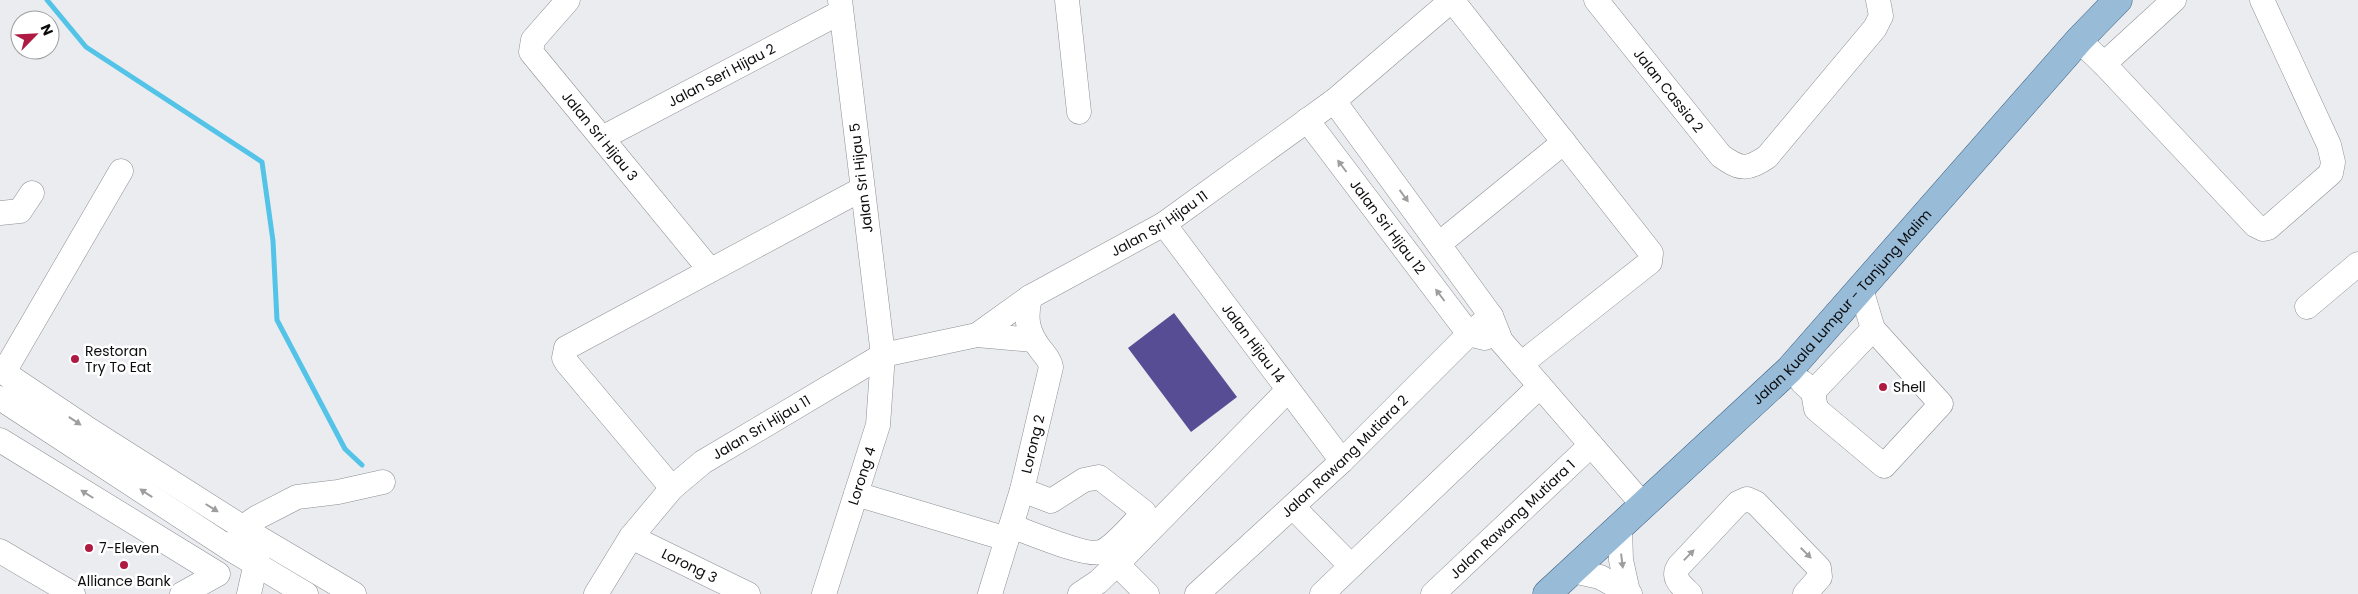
<svg xmlns="http://www.w3.org/2000/svg" width="2358" height="594" font-family="Poppins,sans-serif">
<rect width="100%" height="100%" fill="#eaecf0"/>
<g fill="none" stroke-linecap="round" stroke-linejoin="round">
<polyline stroke="#54c3e8" stroke-width="5" points="47,0 86,47 262,162 273,241 277,320 345,449 362,465"/>
</g>
<polygon fill="#574d94" points="1174,313 1237,397 1191,432 1128,348"/>
<g fill="none" stroke-linecap="round" stroke-linejoin="round">
<defs>
<g id="minor">
<path id="s1" d="M568,0L533,40L531,52L710,270"/>
<polyline points="1067,0 1079,112"/>
<polyline points="1452,0 1651,253 1650,262 1521,364"/>
<path id="s2" d="M1596,0L1721,156C1741,170 1747,170 1767,157L1875,28L1881,16L1878,0"/>
<polyline points="2079,40 2104,64 2255,225 2263,229 2268,228 2331,173 2333,162 2329,145 2262,0"/>
<polyline points="2104,64 2174,0"/>
<polyline points="1334,101 1491,316 1501,341 1644,506"/>
<path id="s3" d="M1307,120L1469,334L1485,338"/>
<path id="s4" d="M602,138L841,12"/>
<polyline points="0,213 20,211 32,193"/>
<path id="s5" d="M1164,224L1342,461"/>
<polyline points="1439,244 1564,142"/>
<polyline points="2307,307 2358,264"/>
<path id="s6" d="M977,335L1030,297L1164,224L1334,101L1452,0"/>
<polyline points="0,370 85,427 261,539 354,594"/>
<polyline points="4,372 121,171"/>
<polyline points="1802,382 1813,392 1873,329 1861,289"/>
<polyline points="1813,392 1816,409 1884,466 1941,404 1873,329"/>
<polyline points="0,398 232,550 306,594"/>
<polyline points="0,440 218,574 182,594"/>
<polyline points="672,488 567,363 564,358 566,348 862,189"/>
<polyline points="856,494 1007,539"/>
<polyline points="1293,507 1351,566"/>
<path d="M1011,526C1028,532 1086,557 1101,552C1114,547 1134,523 1144,512L1099,477L1084,480L1051,501L1022,490"/>
<polyline points="1620,528 1621,560 1628,592"/>
<path id="s7" d="M631,537L748,594"/>
<polyline points="237,540 243,527 256,518 297,497 338,492 383,482"/>
<polyline points="0,551 73,594"/>
<polyline points="1117,564 1147,594"/>
<polyline points="1573,571 1600,577 1630,594"/>
<polyline points="249,594 259,549"/>
<path id="s8" d="M596,594L631,537L672,488L703,462L883,355L977,335L1033,340"/>
<path id="s9" d="M824,594L878,425L883,355L840,0"/>
<path id="s10" d="M990,594L1022,490L1051,367C1050,360 1045,355 1041,350C1027,332 1025,319 1030,297"/>
<polyline points="1080,594 1098,582 1117,564 1287,391"/>
<path id="s11" d="M1197,594L1342,461L1469,334L1491,316"/>
<polyline points="1322,594 1540,386"/>
<path id="s12" d="M1433,594L1591,445"/>
<path d="M1690,594C1681,585 1671,578 1679,566L1738,503L1747,499L1756,503L1819,568L1820,577L1805,594"/>
</g>
<g id="major">
<path id="s13" d="M1547,594L1789,370L2079,40L2118,0"/>
</g>
</defs>
<use href="#minor" stroke="#8d8f92" stroke-width="25"/>
<use href="#major" stroke="#3a6080" stroke-width="29"/>
<use href="#minor" stroke="#fff" stroke-width="24"/>
<use href="#major" stroke="#98bbd8" stroke-width="28"/>
</g>
<defs><path id="oneway-solid" d="M-6-.8H1V-3.2L6.5 0L1 3.2V.8H-6Z" transform="scale(1.25)"/></defs>
<g fill="#9e9e9f">
<use href="#oneway-solid" transform="translate(1342 166) rotate(-127)"/>
<use href="#oneway-solid" transform="translate(1404 196) rotate(54)"/>
<use href="#oneway-solid" transform="translate(1440 295) rotate(-127)"/>
<use href="#oneway-solid" transform="translate(75 421) rotate(34)"/>
<use href="#oneway-solid" transform="translate(146 493) rotate(-147)"/>
<use href="#oneway-solid" transform="translate(87 494) rotate(-148)"/>
<use href="#oneway-solid" transform="translate(212 508) rotate(32)"/>
<use href="#oneway-solid" transform="translate(1806 553) rotate(45)"/>
<use href="#oneway-solid" transform="translate(1689 555) rotate(-46)"/>
<use href="#oneway-solid" transform="translate(1622 561) rotate(83)"/>
</g>
<g fill="#ae1a41" stroke="#fff" stroke-width="2">
<circle cx="75" cy="359" r="5"/>
<circle cx="1883" cy="387" r="5"/>
<circle cx="89" cy="548" r="5"/>
<circle cx="124" cy="565" r="5"/>
</g>
<g text-anchor="middle" stroke-width="5" stroke-linejoin="round" paint-order="stroke">
<g font-size="14" fill="#0c0c0e" stroke="#fff">
<text dy="5" stroke="none"><textPath href="#s4" startOffset="135">Jalan Seri Hijau 2</textPath></text>
<text dy="5" stroke="none"><textPath href="#s2" startOffset="116">Jalan Cassia 2</textPath></text>
<text dy="5" stroke="none"><textPath href="#s1" startOffset="174">Jalan Sri Hijau 3</textPath></text>
<text transform="translate(861 178) rotate(-97)" y="5">Jalan Sri Hijau 5</text>
<text dy="5" stroke="none"><textPath href="#s6" startOffset="214">Jalan Sri Hijau 11</textPath></text>
<text dy="5" stroke="none"><textPath href="#s3" startOffset="134">Jalan Sri Hijau 12</textPath></text>
<text dy="5" stroke="none"><textPath href="#s13" startOffset="412">Jalan Kuala Lumpur - Tanjung Malim</textPath></text>
<text dy="5" stroke="none"><textPath href="#s5" startOffset="149">Jalan Hijau 14</textPath></text>
<text dy="5" stroke="none"><textPath href="#s8" startOffset="239">Jalan Sri Hijau 11</textPath></text>
<text dy="5" stroke="none"><textPath href="#s10" startOffset="156">Lorong 2</textPath></text>
<text dy="5" stroke="none"><textPath href="#s11" startOffset="202">Jalan Rawang Mutiara 2</textPath></text>
<text dy="5" stroke="none"><textPath href="#s9" startOffset="124">Lorong 4</textPath></text>
<text dy="5" stroke="none"><textPath href="#s12" startOffset="109">Jalan Rawang Mutiara 1</textPath></text>
<text dy="5" stroke="none"><textPath href="#s7" startOffset="65">Lorong 3</textPath></text>
</g>
<g font-size="14" fill="#0c0c0e" stroke="#fff" text-anchor="start">
<text x="85" y="356">Restoran<tspan x="85" dy="16">Try To Eat</tspan></text>
<text x="1893" y="392">Shell</text>
<text x="99" y="553">7-Eleven</text>
<text x="124" y="586" text-anchor="middle">Alliance Bank</text>
</g>
</g>
<g transform="translate(35 35) rotate(66)"><circle r="24" fill="#ffffff" stroke="#9e9e9f"/>
<path d="M0-4L9 19L0 12L-9 19Z" fill="#ae1a41"/>
<text y="-8" font-size="14" font-weight="bold" text-anchor="middle" fill="#0c0c0e">N</text>
</g>
</svg>
